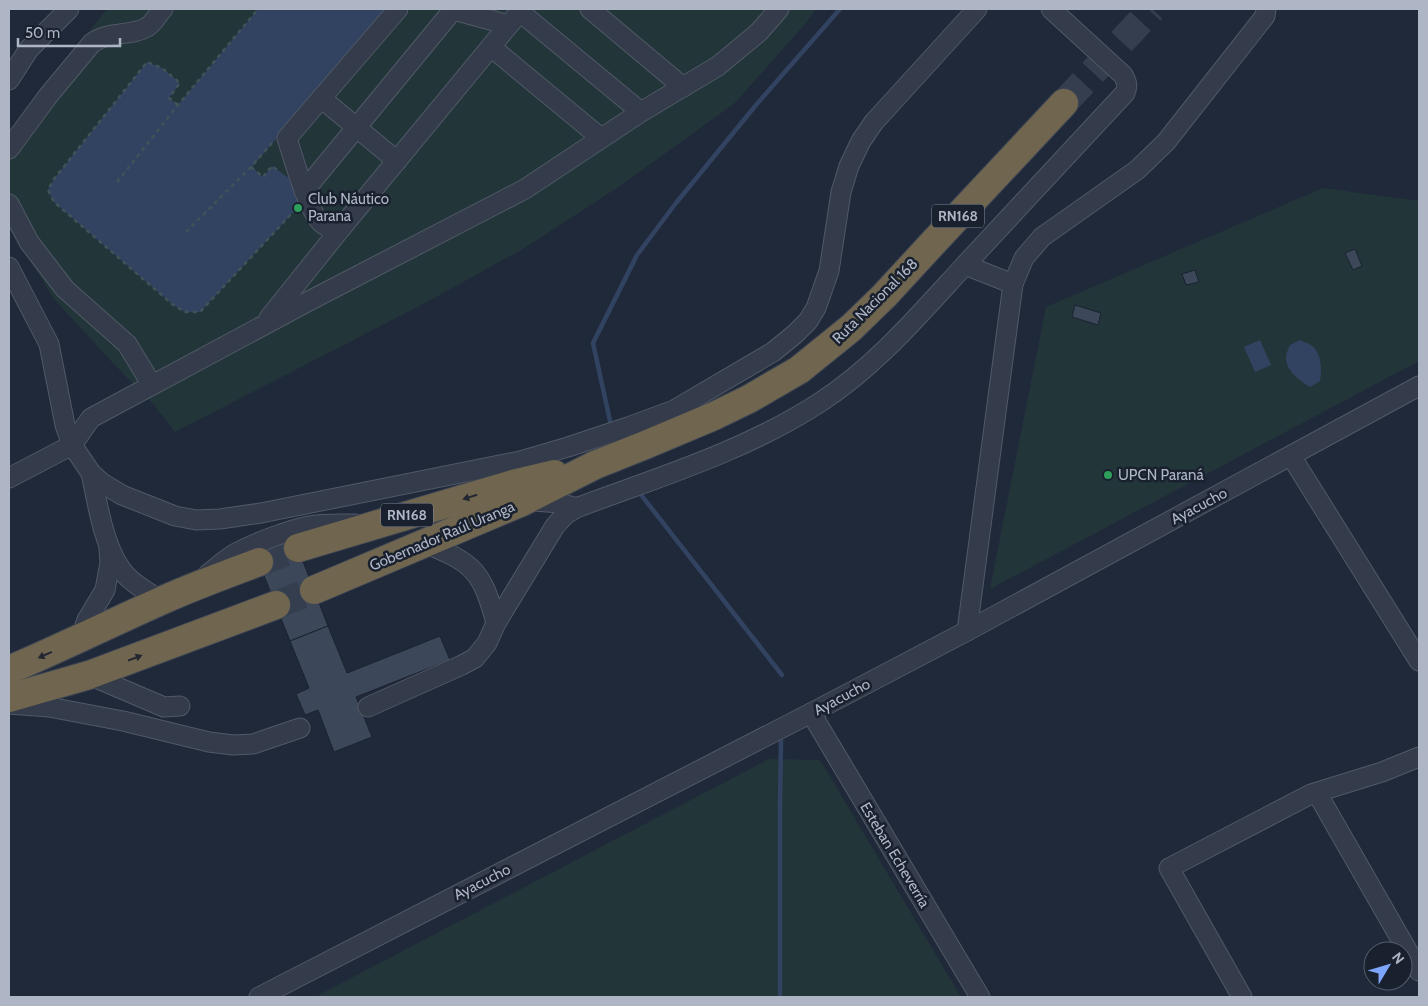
<svg xmlns="http://www.w3.org/2000/svg" width="1428" height="1006" font-family="Cabin,sans-serif">
<rect width="100%" height="100%" fill="#202939"/>
<g fill="#22363a">
<polygon points="107,9 816,9 805,24 735,103 617,188 521,250 427,302 175,432 154,405 111,361 55,300 9,228 9,133"/>
<polygon points="1323,188 1419,201 1419,361 990,589 1046,307"/>
<polygon points="769,759 820,760 961,997 315,997"/>
</g>
<g fill="#324362">
<polygon points="258,9 386,9 252,167 263,177 272,166 293,181 301,204 200,312 185,312 172,304 54,202 48,190 54,179 147,62 162,68 180,83 169,98 178,105"/>
<polygon points="1260,340 1271,365 1255,372 1244,347"/>
<path d="M1300,340C1303,342 1309,343 1312,346C1322,354 1322,370 1320,381L1310,387C1300,381 1285,370 1286,357C1286,353 1289,348 1290,345Z"/>
</g>
<g fill="none" stroke-linecap="round" stroke-linejoin="round">
<g stroke="#324362" stroke-width="4.5">
<polyline points="610,421 593,343 637,255 676,203 756,105 840,9"/>
<polyline points="642,496 782,675"/>
<polyline points="780,997 780,805 781,740"/>
</g>
</g>
<g fill="#3c4759" stroke="#1b2230">
<polygon points="1355,249 1362,266 1353,270 1345,253"/>
<polygon points="1195,270 1199,282 1186,285 1182,274"/>
<polygon points="1075,305 1101,313 1098,325 1072,317"/>
<polygon points="294,538 328,626 290,641 255,553"/>
<polygon points="328,626 347,673 440,636 450,660 356,697 372,737 334,752 318,710 305,715 296,694 309,688 290,641"/>
</g>
<g fill="none" stroke-linecap="round" stroke-linejoin="round">
<g stroke="#353e4e" stroke-width="28" stroke-dasharray="28 14" stroke-linecap="butt">
<polyline points="1064,103 1152,9"/>
<polyline points="259,562 298,548"/>
<polyline points="276,605 314,590"/>
</g>
<defs>
<g id="minor">
<path d="M398,9L287,138C292,154 310,217 323,224C328,228 335,227 342,227L522,9"/>
<polyline points="450,9 509,25"/>
<polyline points="590,9 683,87"/>
<polyline points="520,12 641,112"/>
<polyline points="491,47 601,138"/>
<polyline points="9,80 29,49 69,9"/>
<polyline points="321,98 397,161"/>
<path d="M9,149L48,96L92,43C110,30 130,37 147,27C153,24 158,14 163,9"/>
<polyline points="304,191 453,10"/>
<polyline points="9,204 29,242 65,289 127,344 152,385"/>
<path d="M965,265L1125,93C1128,86 1127,82 1123,75L1051,9"/>
<polyline points="9,267 49,344 65,425 72,445 91,473 102,483 122,495 175,516 196,520 220,519 261,513 520,461 568,447 628,427 674,410 773,352 795,334 808,321 816,308 829,271 841,192 849,166 861,141 874,122 977,9"/>
<polyline points="269,318 342,227"/>
<polyline points="1291,456 1419,661"/>
<path d="M91,473C97,501 103,542 119,566C128,582 147,591 161,601"/>
<polyline points="9,478 72,445 91,418 307,302 525,189 641,112 718,66 759,32 779,9"/>
<path d="M526,501C543,501 560,502 576,508"/>
<path d="M424,543C474,563 482,571 496,623"/>
<path d="M208,574C217,567 226,559 236,553C255,543 288,530 309,526C324,523 340,524 356,524"/>
<polyline points="967,631 1013,284 1024,258 1042,237 1137,170 1166,142 1265,16 1266,9"/>
<polyline points="80,639 87,620 105,590 110,563 109,549"/>
<polyline points="89,675 164,707 180,706"/>
<polyline points="9,704 49,707 123,721 209,742 233,745 253,744 300,728"/>
<path d="M368,707L462,665L475,658L487,643L496,623L555,526L565,515L576,508C659,477 745,451 819,403C875,367 920,314 965,265L1013,284"/>
<polyline points="811,713 980,997"/>
<polyline points="1317,793 1419,971"/>
<polyline points="259,997 811,713 967,631 1419,386"/>
<polyline points="1242,997 1169,868 1311,794 1382,772 1419,757"/>
</g>
<g id="highway">
<polyline points="298,548 516,483 554,474"/>
<polyline points="314,590 522,502 595,465 645,445 714,416 749,399 799,370 851,328 884,296 932,244 1064,103"/>
<path d="M9,670C61,648 111,623 163,600C194,586 227,574 259,562"/>
<polyline points="9,698 89,675 276,605"/>
</g>
</defs>
<use href="#minor" stroke="#515967" stroke-width="21"/>
<use href="#highway" stroke="#3e4654" stroke-width="30"/>
<g stroke="#3f5358" stroke-width="2.5" stroke-dasharray="4 4" stroke-linecap="butt">
<polyline points="178,105 169,98 180,83 162,68 147,62 54,179 48,190 54,202 172,304 185,312 200,312 295,210"/>
<polyline points="251,167 263,177 272,166 280,172"/>
<polyline points="117,182 178,105 258,9"/>
<polyline points="186,232 251,167 272,143"/>
</g>
<use href="#minor" stroke="#343b4a" stroke-width="19"/>
<use href="#highway" stroke="#706650" stroke-width="28"/>
</g>
<defs><path id="oneway-solid" d="M-6-.8H1V-3.2L6.5 0L1 3.2V.8H-6Z" transform="scale(1.25)"/></defs>
<g fill="#222731">
<use href="#oneway-solid" transform="translate(470 497) rotate(163)"/>
<use href="#oneway-solid" transform="translate(45 655) rotate(156)"/>
<use href="#oneway-solid" transform="translate(135 658) rotate(-21)"/>
</g>
<g fill="#2e9e5b" stroke="#19202e" stroke-width="2">
<circle cx="298" cy="208" r="5"/>
<circle cx="1108" cy="475" r="5"/>
</g>
<g text-anchor="middle" stroke-width="5" stroke-linejoin="round" paint-order="stroke">
<g fill="#19202e" stroke="#818998" stroke-width="1">
<rect x="932" y="204.5" width="52" height="23" rx="4"/>
<rect x="381" y="503.5" width="52" height="23" rx="4"/>
</g>
<g font-size="14" font-weight="bold" fill="#aeb6c6">
<text x="958" y="221">RN168</text>
<text x="407" y="520">RN168</text>
</g>
<g font-size="15" fill="#aeb6c6" stroke="#19202e" text-anchor="start">
<text x="308" y="204">Club Náutico<tspan x="308" dy="17">Parana</tspan></text>
<text x="1118" y="480">UPCN Paraná</text>
</g>
<g font-size="15" fill="#aeb6c6" stroke="#19202e">
<text transform="translate(875 301) rotate(-45)" y="5">Ruta Nacional 168</text>
<text transform="translate(1199 506) rotate(-28)" y="5">Ayacucho</text>
<text transform="translate(442 536) rotate(-23)" y="5">Gobernador Raúl Uranga</text>
<text transform="translate(842 697) rotate(-28)" y="5">Ayacucho</text>
<text transform="translate(895 855) rotate(59)" y="5">Esteban Echeverría</text>
<text transform="translate(482 882) rotate(-27)" y="5">Ayacucho</text>
</g>
</g>
<rect width="1428" height="1006" fill="none" stroke="#aeb6c6" stroke-width="20"/>
<g transform="translate(1388 966) rotate(52)"><circle r="24" fill="#19202e" stroke="#555c6b"/>
<path d="M0-4L9 19L0 12L-9 19Z" fill="#7da5fc"/>
<text y="-8" font-size="14" font-weight="bold" text-anchor="middle" fill="#aeb6c6">N</text>
</g>
<path d="M18 38v8h102v-8" fill="none" stroke="#aeb6c6" stroke-width="2.5"/>
<text x="25" y="38" font-size="15" fill="#aeb6c6" stroke="#19202e" stroke-width="4" paint-order="stroke">50 m</text>
</svg>
